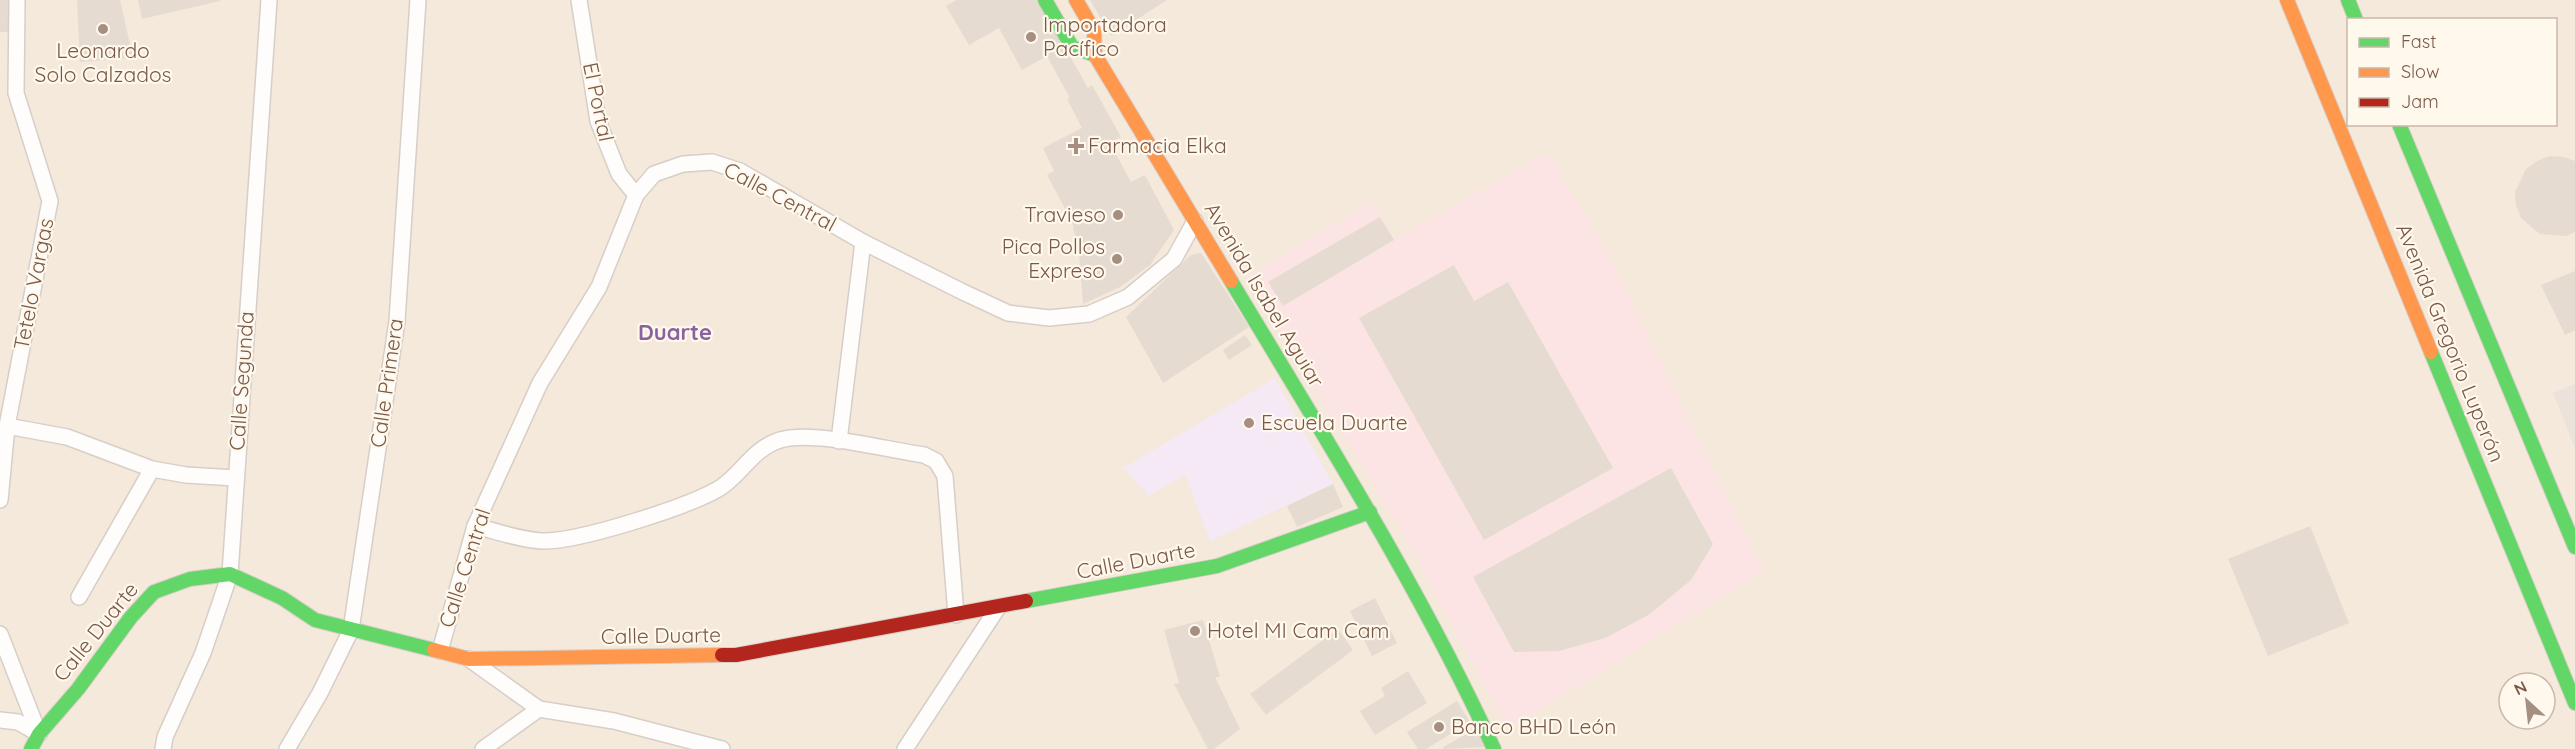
<svg xmlns="http://www.w3.org/2000/svg" width="2575" height="749" font-family="Quicksand,sans-serif">
<rect width="100%" height="100%" fill="#f8f3eb"/>
<path fill="#f4e9da" fill-rule="evenodd" d="M0,0H2575V749H0ZM2348,20H2556V124H2348ZM2509,683H2545V719H2509Z"/>
<polygon fill="#ebe3db" points="2575,384 2575,448 2553,393"/>
<polygon fill="#f4e9f4" points="1275,378 1333,484 1210,541 1185,475 1149,496 1123,468"/>
<polygon fill="#fbe4e3" points="1548,152 1606,250 1764,571 1508,729 1398,525 1246,277 1371,202 1395,239"/>
<g fill="#e5dbd1">
<polygon points="0,0 11,0 8,32 0,32"/>
<polygon points="77,0 120,0 133,58 80,62"/>
<polygon points="138,0 220,0 220,1 142,19"/>
<polygon points="957,0 1038,0 1088,88 1092,85 1121,137 1110,143 1131,182 1145,175 1174,230 1150,265 1120,287 1083,304 1079,253 1072,222 1047,175 1054,171 1043,148 1082,128 1067,99 1070,98 1047,56 1022,70 999,28 969,45 946,6"/>
<polygon points="1090,0 1167,0 1111,36"/>
<polygon points="2550,156 2564,157 2575,161 2575,232 2566,236 2540,234 2521,218 2516,205 2515,192 2526,169 2537,161"/>
<polygon points="1380,217 1394,240 1283,306 1268,282"/>
<polygon points="1201,253 1249,327 1163,383 1126,317 1191,255"/>
<polygon points="1454,265 1474,301 1508,282 1613,468 1484,540 1359,318"/>
<polygon points="2575,271 2575,330 2565,335 2541,285"/>
<polygon points="1245,335 1252,345 1229,360 1223,350"/>
<polygon points="1671,468 1713,544 1691,580 1650,614 1605,638 1559,651 1514,652 1473,577"/>
<polygon points="1333,484 1343,507 1297,527 1287,506"/>
<polygon points="2310,526 2349,623 2268,656 2228,559"/>
<polygon points="1375,598 1397,643 1372,656 1350,611"/>
<polygon points="1203,620 1220,677 1215,677 1240,729 1214,749 1208,749 1174,684 1179,683 1164,630"/>
<polygon points="1338,629 1353,650 1266,715 1250,694"/>
<polygon points="1408,671 1427,703 1375,735 1360,711 1385,696 1381,688"/>
<polygon points="1457,701 1470,722 1426,749 1418,749 1407,732"/>
<polygon points="1476,729 1486,747 1444,749 1443,747"/>
</g>
<g fill="none" stroke-linecap="round" stroke-linejoin="round">
<defs>
<g id="street">
<polyline points="579,0 598,121 619,174 636,195"/>
<polyline points="7,426 67,437 152,469 186,475 235,478"/>
<polyline points="839,441 863,242"/>
<polyline points="0,500 7,426 50,201 16,93 17,0"/>
<path d="M475,526C496,531 520,540 542,541C578,542 688,507 720,488C742,474 752,449 780,440C815,430 886,450 924,455L936,461L945,476L956,615"/>
<polyline points="79,597 152,469"/>
<polyline points="0,634 39,734"/>
<polyline points="440,651 475,526 540,383 599,287 636,195 654,174 683,164 712,162 740,171 863,242 963,292 1008,313 1049,318 1089,314 1128,297 1174,259 1195,221"/>
<polyline points="469,659 539,709 614,721 722,749"/>
<polyline points="0,720 18,722 39,734"/>
<polyline points="163,749 165,737 203,653 230,574 269,0"/>
<polyline points="287,749 320,693 351,630 397,321 418,0"/>
<polyline points="483,749 539,709"/>
<polyline points="905,749 997,609"/>
</g>
<g id="fast">
<polyline points="1045,0 1072,47 1095,55"/>
<polyline points="2348,0 2356,20"/>
<polyline points="2399,124 2575,547"/>
<path d="M1231,281C1323,435 1419,586 1494,749"/>
<polyline points="2431,352 2575,703"/>
<polyline points="1026,601 1217,566 1370,512"/>
<polyline points="31,749 39,734 78,689 131,617 154,592 190,579 230,574 282,598 315,620 434,650"/>
</g>
<g id="slow">
<polyline points="1076,0 1094,31 1095,55 1231,281"/>
<polyline points="2287,0 2431,352"/>
<polyline points="434,650 469,659 722,655"/>
</g>
<polyline id="jam" points="722,655 736,655 1026,601"/>
</defs>
<use href="#street" stroke="#d7cec8" stroke-width="18"/>
<use href="#fast" stroke="#d8cec7" stroke-width="16"/>
<use href="#slow" stroke="#d8cec7" stroke-width="16"/>
<use href="#jam" stroke="#d8cec7" stroke-width="16"/>
<use href="#street" stroke="#fefdfc" stroke-width="15"/>
<use href="#fast" stroke="#63d668" stroke-width="14"/>
<use href="#slow" stroke="#ff974d" stroke-width="14"/>
<use href="#jam" stroke="#b3261e" stroke-width="14"/>
</g>
<g fill="#a68e80" stroke="#fff8ed" stroke-width="2">
<circle cx="103" cy="29" r="6"/>
<circle cx="1031" cy="37" r="6"/>
<path d="M1073 137h6v6h6v6h-6v6h-6v-6h-6v-6h6z"/>
<circle cx="1118" cy="215" r="6"/>
<circle cx="1117" cy="259" r="6"/>
<circle cx="1249" cy="423" r="6"/>
<circle cx="1195" cy="631" r="6"/>
<circle cx="1439" cy="727" r="6"/>
</g>
<g text-anchor="middle" stroke-width="4.5" stroke-linejoin="round" paint-order="stroke">
<g font-size="21" fill="#7a5847" stroke="#fff8ed" text-anchor="start">
<text x="1043" y="32">Importadora<tspan x="1043" dy="24">Pacífico</tspan></text>
<text x="103" y="58" text-anchor="middle">Leonardo<tspan x="103" dy="24">Solo Calzados</tspan></text>
<text x="1088" y="153">Farmacia Elka</text>
<text x="1106" y="222" text-anchor="end">Travieso</text>
<text x="1105" y="254" text-anchor="end">Pica Pollos<tspan x="1105" dy="24">Expreso</tspan></text>
<text x="1261" y="430">Escuela Duarte</text>
<text x="1207" y="638">Hotel MI Cam Cam</text>
<text x="1451" y="734">Banco BHD León</text>
</g>
<g font-size="21" fill="#7a5847" stroke="#fff8ed">
<text transform="translate(598 102) rotate(78)" y="7">El Portal</text>
<text transform="translate(780 197) rotate(28)" y="7">Calle Central</text>
<text transform="translate(34 284) rotate(-79)" y="7">Tetelo Vargas</text>
<text transform="translate(1264 295) rotate(59)" y="7">Avenida Isabel Aguiar</text>
<text transform="translate(2450 343) rotate(68)" y="7">Avenida Gregorio Luperón</text>
<text transform="translate(242 381) rotate(-86)" y="7">Calle Segunda</text>
<text transform="translate(387 383) rotate(-82)" y="7">Calle Primera</text>
<text transform="translate(1136 561) rotate(-11)" y="7">Calle Duarte</text>
<text transform="translate(465 568) rotate(-72)" y="7">Calle Central</text>
<text transform="translate(96 632) rotate(-51)" y="7">Calle Duarte</text>
<text transform="translate(661 636) rotate(-1)" y="7">Calle Duarte</text>
</g>
<g font-size="22" font-weight="bold" fill="#89629e" stroke="#fff8ed">
<text x="675" y="340">Duarte</text>
</g>
</g>
<rect x="2347" y="18" width="210" height="108" fill="#fff8ed" stroke="#cab8ab" stroke-width="1.5"/>
<rect x="2359" y="38" width="30" height="9" fill="#63d668" stroke="#cab8ab" stroke-width="1.5"/>
<text x="2401" y="48" font-size="18" fill="#7a5847">Fast</text>
<rect x="2359" y="68" width="30" height="9" fill="#ff974d" stroke="#cab8ab" stroke-width="1.5"/>
<text x="2401" y="78" font-size="18" fill="#7a5847">Slow</text>
<rect x="2359" y="98" width="30" height="9" fill="#b3261e" stroke="#cab8ab" stroke-width="1.5"/>
<text x="2401" y="108" font-size="18" fill="#7a5847">Jam</text>
<g transform="translate(2527 701) rotate(333)"><circle r="28" fill="#fff8ed" stroke="#cab8ab" stroke-width="1.5"/>
<path d="M0-4.5L10 22L0 15L-10 22Z" fill="#a68e80"/>
<text y="-9" font-size="16" font-weight="bold" text-anchor="middle" fill="#7a5847">N</text>
</g>
</svg>
